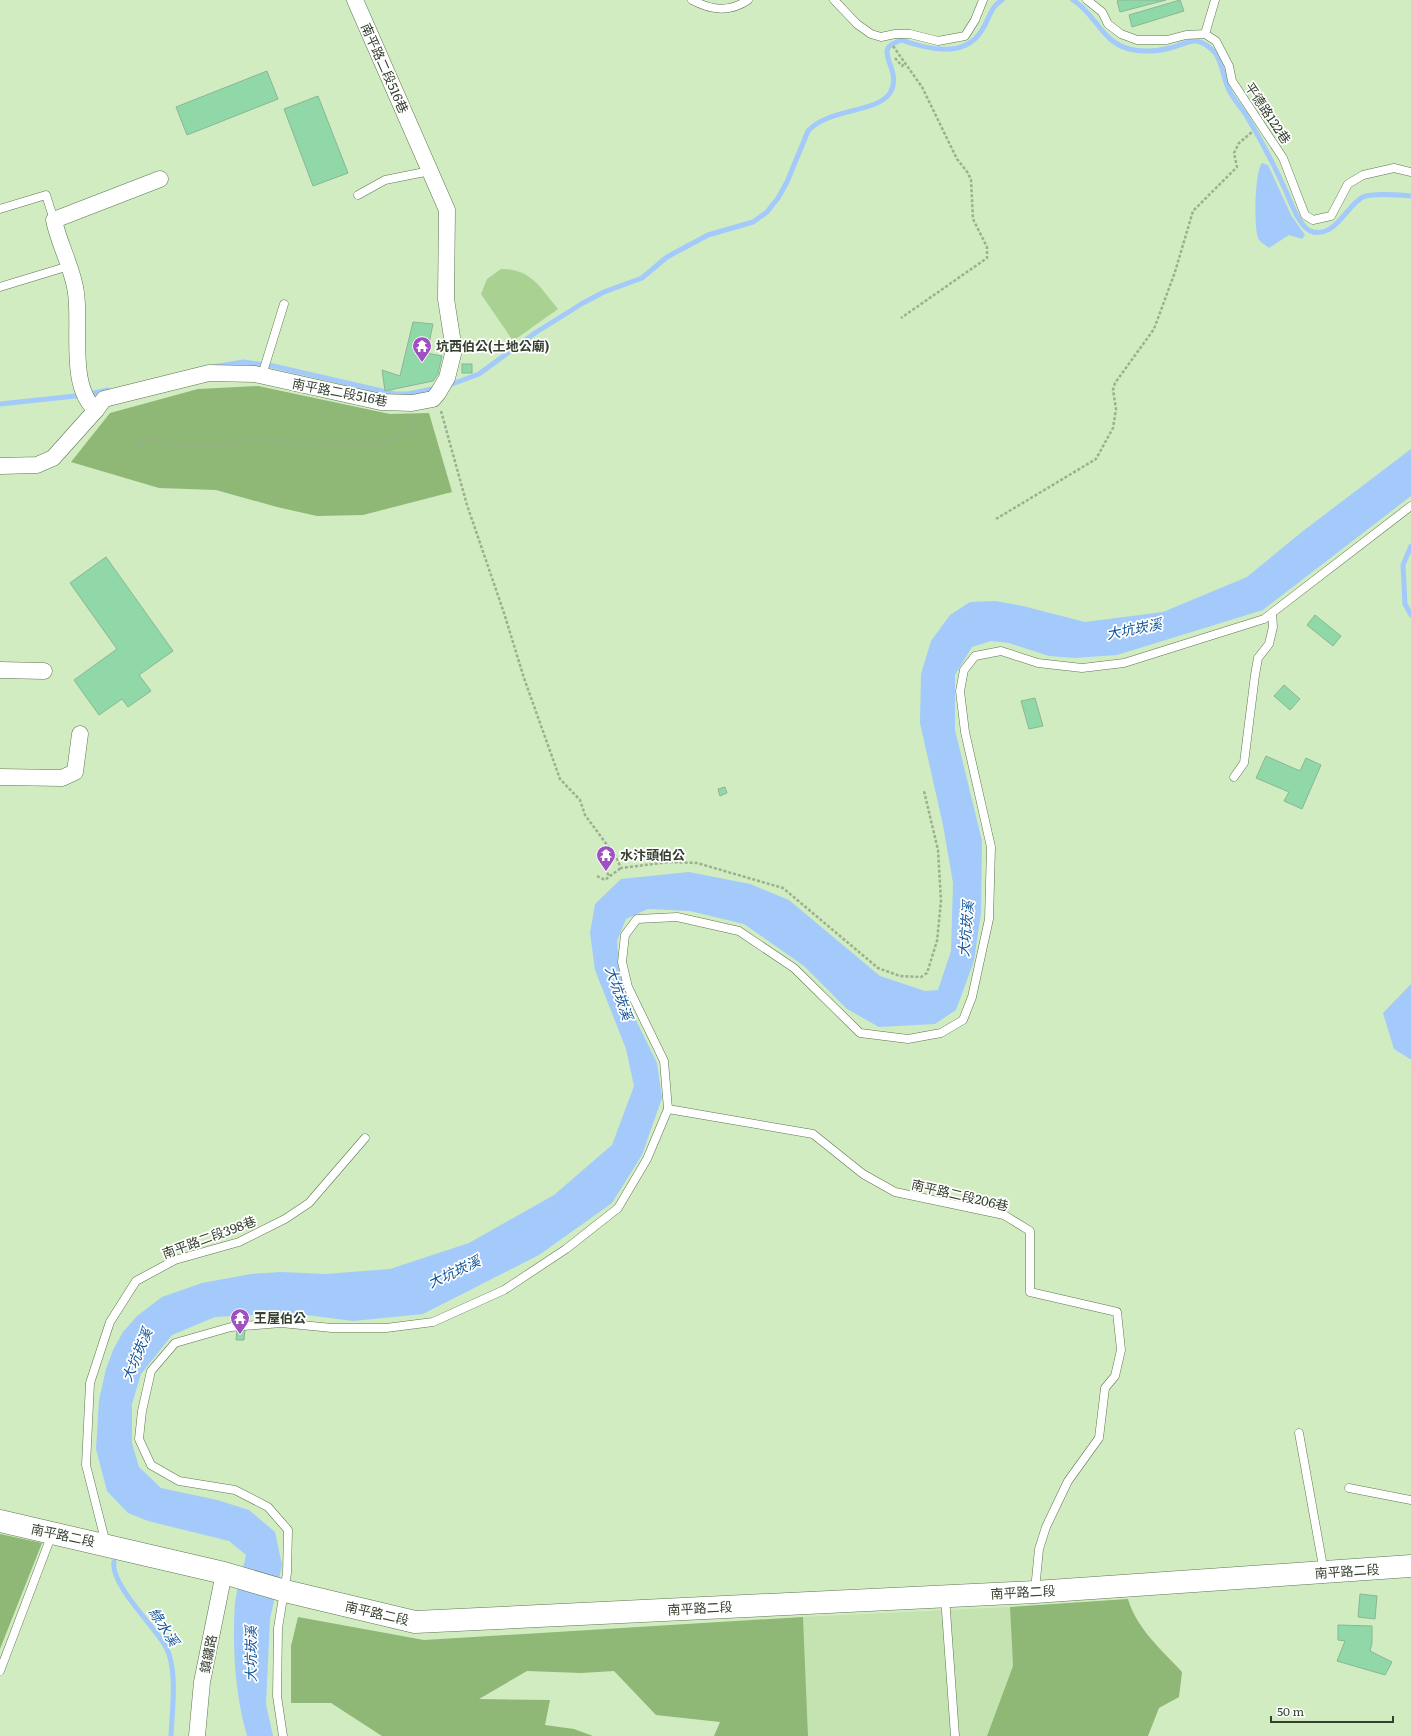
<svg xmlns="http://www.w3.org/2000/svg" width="1411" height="1736" font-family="Literata,'Noto Sans TC',serif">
<rect width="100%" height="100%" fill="#d1ecc1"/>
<polygon fill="#c4e3b1" points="1010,1607 1013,1666 987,1736 808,1736 803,1617"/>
<path fill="#a9d191" d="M501,269C532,269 540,288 558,309L513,341L481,294L487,279Z"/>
<g fill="#8fb775">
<polygon points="258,386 390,414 429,413 452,492 363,515 317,516 277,507 216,490 159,488 71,462 110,413 198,389"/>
<polygon points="0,1534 42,1543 0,1649"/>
<path d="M1128,1599C1136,1628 1162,1650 1182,1672L1179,1697L1159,1708L1148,1736H987L1013,1666L1010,1607Z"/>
<polygon points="298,1617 424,1640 803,1617 808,1736 714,1736 720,1722 656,1715 614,1671 581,1673 527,1671 479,1699 550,1700 545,1725 574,1729 593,1736 382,1736 331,1703 291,1703 291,1646"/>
</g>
<g fill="#a3cafb">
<path d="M1262,163L1268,165L1291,215L1305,235L1302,239L1289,235L1269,248C1266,245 1261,243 1259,240C1253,231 1255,170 1262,163Z"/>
<path d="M1411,449V496L1263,610L1117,655L1075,658L1049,656L1009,643L991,641L972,647L955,675V730L982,841L981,913L974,961L956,1010L935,1024L879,1027L847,1009L804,966L744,924L690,911L648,909L626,919L617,941L620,975L635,1018L657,1063L662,1098L642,1155L612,1203L539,1255L423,1314L353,1321L291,1313L215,1317L172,1335L141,1374L132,1404V1443L139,1467L161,1488L217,1500L249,1510L275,1532L282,1565L270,1619L266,1704L273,1736H247C235,1694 232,1647 235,1603C237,1587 243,1570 246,1555L229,1541L148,1521L128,1513L107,1491L96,1449L99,1400L106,1369L113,1350L123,1332L137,1316L162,1297L202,1283L251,1274L281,1272L325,1274L390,1269L469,1243L554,1195L612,1145L634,1086L626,1049L595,970L590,933L595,904L621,879L689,872L750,884L789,900L880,976L925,991L938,990L951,951L953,883L943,825L920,723L921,674L931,641L950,615L970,602L995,601L1023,606L1085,622L1163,612L1247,577L1303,531Z"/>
<polygon points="1411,984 1411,1059 1410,1059 1394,1049 1383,1013"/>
</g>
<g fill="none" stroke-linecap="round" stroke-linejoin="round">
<g stroke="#a3cafb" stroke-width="5">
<path d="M1073,0C1098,16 1102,45 1134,50C1145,52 1158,51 1170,48C1177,47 1188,40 1196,41C1203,42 1211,48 1216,54C1223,65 1223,78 1229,90C1233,99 1241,107 1246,115C1260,138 1273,163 1284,187C1290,199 1299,229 1313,232C1336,237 1346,206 1363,197C1372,193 1400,195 1411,196"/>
<polyline points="213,367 243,362 273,366 395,394 408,394 437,388"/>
<path d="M447,386L479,374L535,333L583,303L604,292L642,278L667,257L708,235L753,222L767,212L778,198L787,182L808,131C829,108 877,113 890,93C901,75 883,59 888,48C890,44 897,42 901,40C927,49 965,59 982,30C989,20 990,7 1002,0"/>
<polyline points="0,404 85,395 108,390"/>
<polyline points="1411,546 1403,565 1405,604 1411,615"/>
<path d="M114,1562C110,1584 155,1627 166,1647C178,1670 172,1711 171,1736"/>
</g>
</g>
<g fill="#90d8a7" stroke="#8ab697">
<polygon points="1119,0 1166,0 1120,12 1117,1"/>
<polygon points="1180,0 1184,11 1132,27 1129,15"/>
<polygon points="267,71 278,99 187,135 176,107"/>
<polygon points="318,96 348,173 313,186 284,109"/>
<polygon points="413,322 433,324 427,353 442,356 438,374 433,381 385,391 382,370 400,376"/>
<rect x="462" y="364" width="10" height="9"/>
<polygon points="106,557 173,651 139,675 151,691 128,707 122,699 99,715 74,680 117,649 70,583"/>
<polygon points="1315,615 1341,636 1333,646 1307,625"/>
<polygon points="1284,685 1300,699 1290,710 1274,696"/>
<polygon points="1035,698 1043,726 1029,729 1021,701"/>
<polygon points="1266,756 1300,771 1306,758 1321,765 1302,809 1284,801 1289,792 1256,778"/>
<polygon points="725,787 727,793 720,796 718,789"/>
<polygon points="237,1330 245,1330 244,1340 236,1340"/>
<polygon points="1360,1594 1377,1596 1375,1619 1358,1617"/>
<polygon points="1338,1625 1372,1626 1372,1643 1370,1651 1392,1662 1385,1675 1337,1661 1345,1641 1338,1640"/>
</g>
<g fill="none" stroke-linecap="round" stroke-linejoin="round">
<defs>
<g id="lane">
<path d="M692,0C711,10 729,13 748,0"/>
<polyline points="834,0 857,24 871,34 881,37 895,34 910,34 938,41 965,36 975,20 983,0"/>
<polyline points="1087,0 1102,12 1108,24 1121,34 1137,40 1167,40 1186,35 1205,34 1216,41 1229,66 1232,81 1283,158 1305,215 1313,220 1331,216 1348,184 1363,175 1394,168 1411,172"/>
<polyline points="1205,34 1215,0"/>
<polyline points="358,195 385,180 430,171"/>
<polyline points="0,209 46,195 54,220"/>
<polyline points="0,287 69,266"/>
<polyline points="262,375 284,304"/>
<polyline points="1234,777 1244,763 1255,675 1258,658 1269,644 1273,627 1272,613"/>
<polyline points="668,1109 813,1134 863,1174 895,1192 1004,1215 1030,1231 1030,1292 1117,1312 1121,1350 1115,1376 1105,1388 1099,1438 1068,1481 1046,1527 1039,1549 1035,1590"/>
<polyline points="1299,1433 1324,1572"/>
<polyline points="1349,1488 1411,1500"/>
<polyline points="106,1544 86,1465 90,1383 110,1322 136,1281 175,1260 239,1242 285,1219 309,1203 365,1138"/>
<polyline points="945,1597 955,1736"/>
<polyline points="0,1671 52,1534"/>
<polyline points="283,1736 277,1696 278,1628 287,1573 288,1530 268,1507 235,1490 179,1481 151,1465 139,1439 142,1411 151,1371 175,1343 231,1327 281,1323 332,1328 386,1328 433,1322 504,1290 566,1249 618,1208 647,1159 668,1109 664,1061 628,987 622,962 625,935 637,919 677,917 739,931 794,968 860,1033 908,1039 941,1033 963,1020 972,997 989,919 991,847 965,732 960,691 964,670 975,656 1001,651 1038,663 1082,668 1124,663 1264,619 1411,506"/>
</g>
<g id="street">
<path d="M96,410C68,387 81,327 76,293C73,268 59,245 54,220L160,179"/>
<polyline points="0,466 37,465 53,458 96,410 104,399 209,373 255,374 381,402 412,403 433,399 438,393 447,378 454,350 446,299 447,210 355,0"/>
<polyline points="0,670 44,671"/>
<polyline points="0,777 62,778 75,772 80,734"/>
<polyline points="197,1736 202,1682 224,1573"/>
</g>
<polyline id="secondary" points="0,1521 224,1573 285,1591 415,1622 1035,1592 1411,1566"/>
</defs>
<use href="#lane" stroke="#5e7650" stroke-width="9"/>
<use href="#street" stroke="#5e7650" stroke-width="17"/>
<use href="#secondary" stroke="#5e7650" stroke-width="23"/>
<g stroke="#9bb08e" stroke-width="2.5" stroke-dasharray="3 2" stroke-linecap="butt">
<polyline points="893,46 922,87 957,159 968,173 971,180 973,219 987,247 987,258 901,318"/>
<polyline points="895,58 902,66 905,63"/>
<polyline points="441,411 467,505 504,613 524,678 560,779 580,800 585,815 616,857 621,868 669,862 697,863 783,888 878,968 900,976 921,977 927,973 937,941 941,901 938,850 924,791"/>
<polyline points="133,449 149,439 190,447 213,447 251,440 358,445 388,442 410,430 413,418"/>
<polyline points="996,519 1096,459 1113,428 1116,409 1113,390 1115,383 1154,329 1175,272 1193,211 1237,167 1234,153 1239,143 1252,132"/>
<polyline points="607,873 610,876"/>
<polyline points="597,876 605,880 621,868"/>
</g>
<use href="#lane" stroke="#fff" stroke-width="8"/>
<use href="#street" stroke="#fff" stroke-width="16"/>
<use href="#secondary" stroke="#fff" stroke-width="22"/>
</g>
<defs>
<symbol id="temple-pin" viewBox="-11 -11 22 30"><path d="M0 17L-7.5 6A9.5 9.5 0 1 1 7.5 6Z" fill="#9f51c2" stroke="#fff"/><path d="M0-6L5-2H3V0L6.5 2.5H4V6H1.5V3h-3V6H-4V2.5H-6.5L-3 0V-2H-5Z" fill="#fff"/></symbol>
</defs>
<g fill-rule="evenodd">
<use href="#temple-pin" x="411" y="335" width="22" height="30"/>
<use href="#temple-pin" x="595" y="844" width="22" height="30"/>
<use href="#temple-pin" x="229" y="1307" width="22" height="30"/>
</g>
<g text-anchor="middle" stroke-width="3.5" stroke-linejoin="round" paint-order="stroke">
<g font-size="13" fill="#35402f" stroke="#fff">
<text transform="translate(385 68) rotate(66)" y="5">南平路二段516巷</text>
<text transform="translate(1268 113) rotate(56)" y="5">平德路122巷</text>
<text transform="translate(340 392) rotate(11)" y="5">南平路二段516巷</text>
<text transform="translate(960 1195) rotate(13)" y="5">南平路二段206巷</text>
<text transform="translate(209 1237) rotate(-20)" y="5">南平路二段398巷</text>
<text transform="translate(63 1535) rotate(12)" y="5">南平路二段</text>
<text transform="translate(1347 1571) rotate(-4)" y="5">南平路二段</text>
<text transform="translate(1023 1592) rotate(-3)" y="5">南平路二段</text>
<text transform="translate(700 1608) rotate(-3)" y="5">南平路二段</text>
<text transform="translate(377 1613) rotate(13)" y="5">南平路二段</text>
<text transform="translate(208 1654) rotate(-79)" y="5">鎮鏞路</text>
</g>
<g font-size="13" font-weight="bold" fill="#35402f" stroke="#fff" text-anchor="start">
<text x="436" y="351">坑西伯公(土地公廟)</text>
<text x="620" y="860">水汴頭伯公</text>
<text x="254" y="1323">王屋伯公</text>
</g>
<g font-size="14" font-style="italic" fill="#0f5398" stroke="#fff">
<text transform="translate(1134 629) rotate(-11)" y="5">大坑崁溪</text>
<text transform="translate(966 929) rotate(-85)" y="5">大坑崁溪</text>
<text transform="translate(619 993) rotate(71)" y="5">大坑崁溪</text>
<text transform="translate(454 1272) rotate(-25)" y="5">大坑崁溪</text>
<text transform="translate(137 1355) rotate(-67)" y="5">大坑崁溪</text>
<text transform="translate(164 1627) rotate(57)" y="5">綠水溪</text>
<text transform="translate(251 1654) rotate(-90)" y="5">大坑崁溪</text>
</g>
</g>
<path d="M1271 1716v6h122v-6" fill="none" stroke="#35402f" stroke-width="2"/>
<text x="1277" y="1716" font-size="12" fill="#35402f" stroke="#ffffff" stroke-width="3" paint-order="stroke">50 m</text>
</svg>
